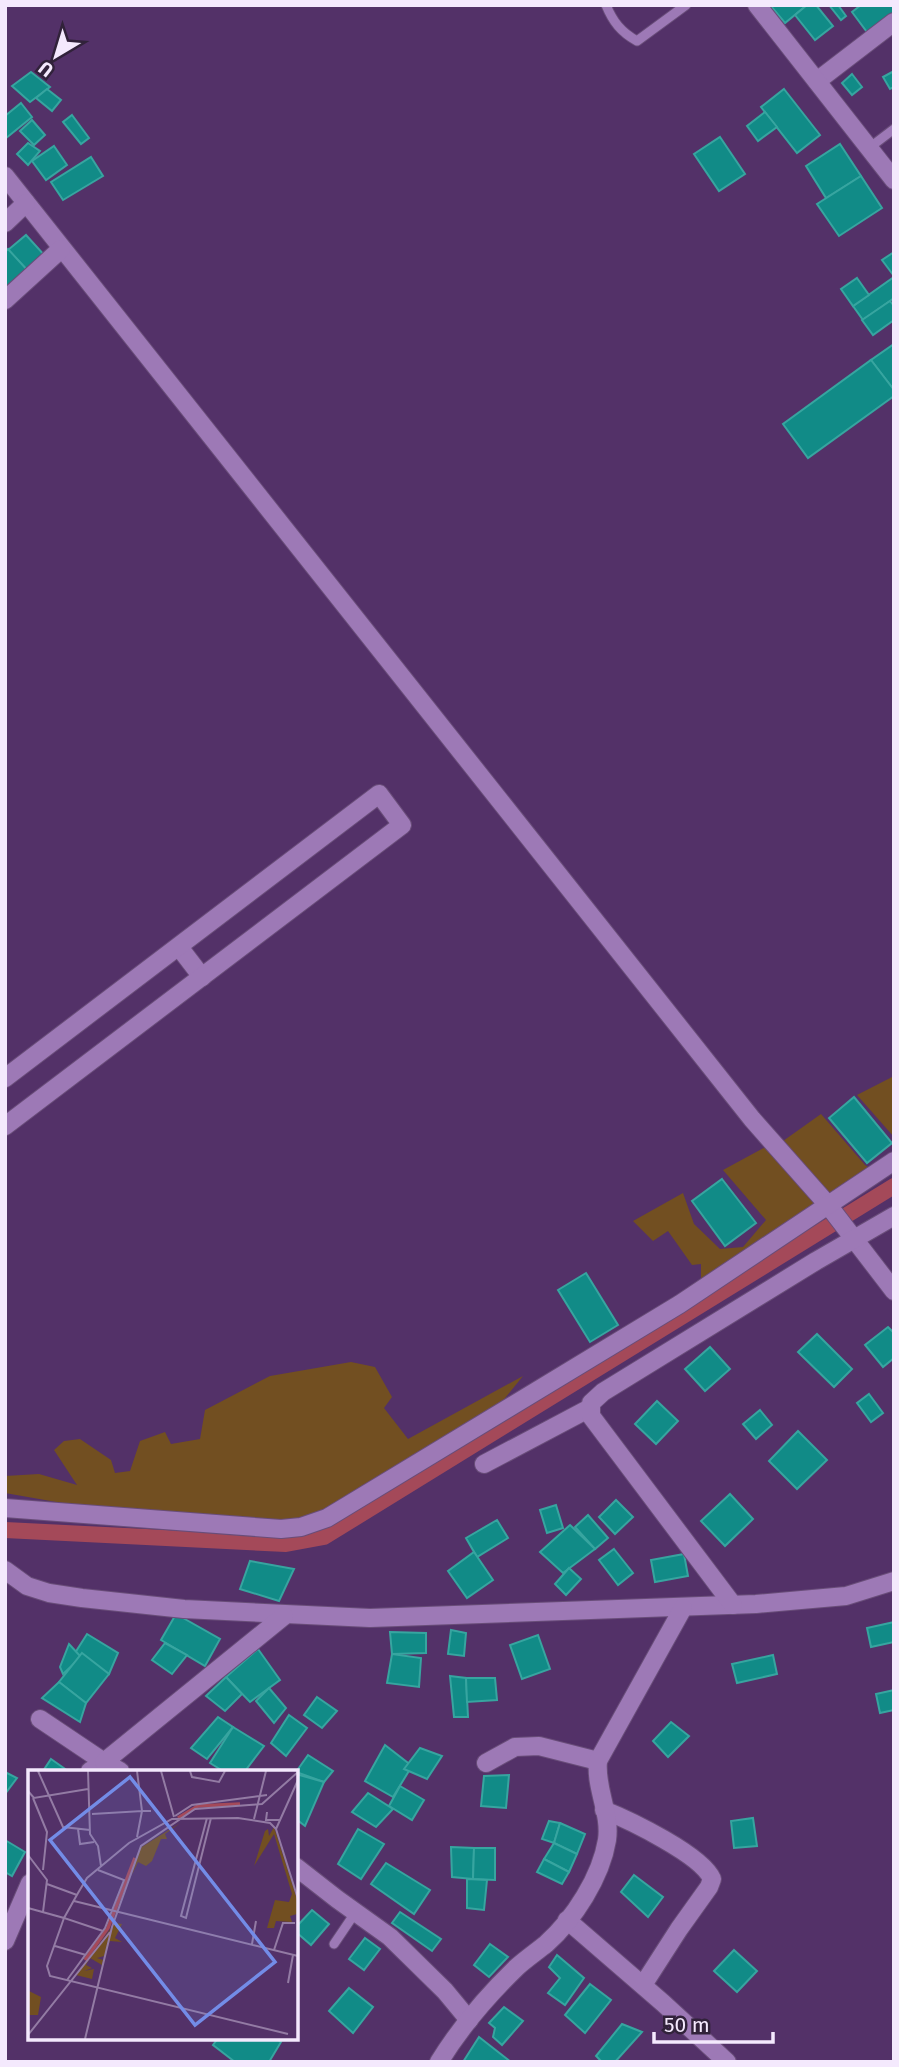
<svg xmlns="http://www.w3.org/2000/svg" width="899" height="2067" font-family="'Fira Sans',sans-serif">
<rect width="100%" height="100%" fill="#533168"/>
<g fill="#724f21">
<polygon points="894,1076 894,1137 857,1095"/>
<polygon points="821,1114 865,1165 873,1170 701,1282 701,1264 692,1265 668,1231 653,1241 633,1221 683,1193 694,1224 720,1249 743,1247 766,1220 723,1170 773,1143 776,1146"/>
<polygon points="351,1362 375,1367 392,1397 384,1408 408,1439 523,1376 488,1419 317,1522 283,1526 102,1510 5,1493 5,1476 39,1474 77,1485 54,1450 64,1441 80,1439 111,1460 115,1473 130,1471 140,1441 165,1432 171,1444 200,1439 205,1410 270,1376"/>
</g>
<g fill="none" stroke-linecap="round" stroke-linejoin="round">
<polyline stroke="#a44959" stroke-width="16" points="5,1530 286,1544 324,1537 894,1186"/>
</g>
<g fill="#118b87" stroke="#37a5a0" stroke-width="2">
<polygon points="770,5 807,5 785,23"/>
<polygon points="807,5 816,5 833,26 815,40 795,15"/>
<polygon points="829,5 838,5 846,16 841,20"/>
<polygon points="861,5 894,5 894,13 867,32 852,12"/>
<polygon points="894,71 894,87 890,89 883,77"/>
<polygon points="31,72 50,87 30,102 12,86"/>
<polygon points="852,74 862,87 852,95 842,83"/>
<polygon points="47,89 61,100 52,111 36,98"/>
<polygon points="784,89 820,135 797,153 761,107"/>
<polygon points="21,103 32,117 5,139 5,116"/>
<polygon points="765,112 777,127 758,141 747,126"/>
<polygon points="72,115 89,138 81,144 63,122"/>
<polygon points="32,120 45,135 34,145 20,131"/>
<polygon points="720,137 745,174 719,191 694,154"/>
<polygon points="28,143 40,151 28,165 17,154"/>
<polygon points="840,144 861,176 826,198 806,166"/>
<polygon points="54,146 67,165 46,180 32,161"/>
<polygon points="91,157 103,176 63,200 51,182"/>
<polygon points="861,176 882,208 839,236 817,204"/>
<polygon points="26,235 46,257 29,272 8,250"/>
<polygon points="8,249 29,272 5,294 5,252"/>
<polygon points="894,252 894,276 882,260"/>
<polygon points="894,277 894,298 863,320 853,306"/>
<polygon points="857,278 869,295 853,306 841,289"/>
<polygon points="890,301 894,306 894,320 873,335 862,320"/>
<polygon points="894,344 894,390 871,360"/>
<polygon points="871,360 894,390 894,396 808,458 783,424"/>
<polygon points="854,1097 892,1143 867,1163 829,1118"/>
<polygon points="722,1179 756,1223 725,1246 692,1201"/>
<polygon points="586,1273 618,1325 590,1342 558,1290"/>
<polygon points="888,1327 894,1333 894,1358 883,1367 865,1345"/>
<polygon points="817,1334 852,1369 834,1387 798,1352"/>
<polygon points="710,1347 730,1369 705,1391 685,1369"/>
<polygon points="869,1394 883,1413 871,1422 857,1403"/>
<polygon points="657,1401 678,1421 656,1444 635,1424"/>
<polygon points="760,1410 772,1425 756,1439 743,1424"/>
<polygon points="798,1431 827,1460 797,1489 769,1461"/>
<polygon points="730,1494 753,1519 725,1546 701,1521"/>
<polygon points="616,1500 633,1517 615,1534 599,1517"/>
<polygon points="556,1505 563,1528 547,1533 540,1510"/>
<polygon points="588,1515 608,1538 595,1549 575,1527"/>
<polygon points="497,1520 508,1538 477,1557 466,1538"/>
<polygon points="570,1525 595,1549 563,1573 540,1552"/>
<polygon points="614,1549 633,1573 618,1585 599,1560"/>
<polygon points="474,1552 493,1580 467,1598 448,1571"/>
<polygon points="684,1554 688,1576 655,1582 651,1560"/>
<polygon points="250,1561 294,1569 279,1601 240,1589"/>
<polygon points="569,1568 581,1579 566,1595 555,1584"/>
<polygon points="176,1614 220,1639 205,1666 161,1640"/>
<polygon points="894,1622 894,1642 871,1647 867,1628"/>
<polygon points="451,1630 466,1633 464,1656 448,1654"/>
<polygon points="390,1632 426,1633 426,1653 392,1654"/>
<polygon points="87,1634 118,1653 109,1674 75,1653"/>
<polygon points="538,1635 550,1669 522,1679 510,1645"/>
<polygon points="165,1643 187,1655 172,1674 152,1660"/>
<polygon points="69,1644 81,1657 63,1674 60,1667"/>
<polygon points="258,1649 280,1680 250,1702 226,1677"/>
<polygon points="82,1653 109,1674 86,1703 59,1682"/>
<polygon points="392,1654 421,1658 419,1687 387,1683"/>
<polygon points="773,1655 777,1674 737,1683 732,1664"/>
<polygon points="450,1676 466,1678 468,1717 454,1717"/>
<polygon points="226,1677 242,1694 225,1711 206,1696"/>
<polygon points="466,1678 495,1678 497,1700 467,1702"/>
<polygon points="59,1682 86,1703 80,1722 42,1698"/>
<polygon points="269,1688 286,1708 274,1723 256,1701"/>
<polygon points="894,1690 894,1710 880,1713 876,1694"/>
<polygon points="317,1697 337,1711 322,1728 304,1715"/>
<polygon points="289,1715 307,1728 286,1756 271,1743"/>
<polygon points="218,1717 233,1727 207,1759 191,1748"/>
<polygon points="671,1722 689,1736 668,1757 653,1741"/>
<polygon points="233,1727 264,1746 245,1771 223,1771 210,1763"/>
<polygon points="385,1745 412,1766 393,1797 365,1781"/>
<polygon points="420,1748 442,1756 427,1779 404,1769"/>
<polygon points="308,1755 333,1771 324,1782 296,1772"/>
<polygon points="51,1759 68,1771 43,1771"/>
<polygon points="5,1772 17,1778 5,1794"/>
<polygon points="296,1774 324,1782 305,1826 296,1819"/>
<polygon points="509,1775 506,1808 481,1806 484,1776"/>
<polygon points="400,1786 424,1800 412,1820 389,1806"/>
<polygon points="368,1793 393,1809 376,1827 352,1812"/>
<polygon points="753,1818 757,1846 734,1848 731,1821"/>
<polygon points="549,1821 560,1823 554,1843 542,1839"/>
<polygon points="560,1823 585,1834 577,1854 554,1843"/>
<polygon points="358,1829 384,1844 361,1879 338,1864"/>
<polygon points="5,1840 25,1852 12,1876 5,1872"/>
<polygon points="554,1843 577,1854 569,1872 544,1859"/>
<polygon points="451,1847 474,1848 473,1879 452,1877"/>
<polygon points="474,1848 495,1848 495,1880 473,1879"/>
<polygon points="544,1859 569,1872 562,1884 537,1872"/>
<polygon points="386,1863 430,1890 414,1914 371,1884"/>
<polygon points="634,1875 663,1897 648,1917 621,1892"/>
<polygon points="467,1879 487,1880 484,1910 467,1908"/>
<polygon points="312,1910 329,1924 311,1945 296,1932 296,1927"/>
<polygon points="400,1912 441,1939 432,1951 392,1923"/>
<polygon points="365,1938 380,1949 364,1970 349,1959"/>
<polygon points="490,1944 508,1957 489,1977 474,1965"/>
<polygon points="734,1950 757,1971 737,1992 714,1971"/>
<polygon points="557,1955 584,1978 565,2005 548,1993 560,1978 549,1967"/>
<polygon points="590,1984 611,2000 585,2033 565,2015"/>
<polygon points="349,1988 373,2007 353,2033 329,2011"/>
<polygon points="504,2007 523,2021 502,2045 493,2037 495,2028 489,2023"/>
<polygon points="622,2024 642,2032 615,2062 602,2062 596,2056"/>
<polygon points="219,2037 275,2037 281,2042 269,2062 235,2062 213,2045"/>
<polygon points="479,2037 511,2062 463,2062"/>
</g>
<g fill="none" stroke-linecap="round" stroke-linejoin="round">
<defs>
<g id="service">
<path d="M606,5C613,22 621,32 637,41L686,5"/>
<polyline points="869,148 894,129"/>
<polyline points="334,1944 355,1913"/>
</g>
<g id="minor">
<polyline points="817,81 894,22"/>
<polyline points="5,176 752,1119 828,1205 894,1291"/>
<polyline points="5,223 26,203"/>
<polyline points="5,300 61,249"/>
<polyline points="179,947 202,977"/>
<polyline points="5,1078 379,794 402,825 5,1126"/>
<polyline points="484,1464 590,1408"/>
<polyline points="5,1508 281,1529 301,1527 327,1518 680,1304 894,1161"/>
<polyline points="5,1570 27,1586 49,1593 82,1598 184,1609 370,1618 756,1604 846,1596 894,1581"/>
<polyline points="733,1605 591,1416 591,1403 603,1392 816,1261 894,1216"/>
<polyline points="40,1719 104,1762 90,1771"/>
<polyline points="486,1763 515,1747 539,1746 598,1761"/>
<polyline points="120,1771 104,1762 284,1616"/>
<path d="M604,1810C629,1820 702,1855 712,1879L709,1887L679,1929L643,1985"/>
<polyline points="296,1867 337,1899 390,1937 445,1991 469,2020"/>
<polyline points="567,1920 663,2003 727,2062"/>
<polyline points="5,1941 30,1883"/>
<path d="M439,2062C460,2028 488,1995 517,1967C526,1959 536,1952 546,1944C574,1919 601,1877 607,1840C611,1813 595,1788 598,1761L683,1608"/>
</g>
<polyline id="secondary" points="757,5 894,180"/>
</defs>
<use href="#service" stroke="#694d79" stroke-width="11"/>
<use href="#minor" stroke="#694d79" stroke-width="20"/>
<use href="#secondary" stroke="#694d79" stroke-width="20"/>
<use href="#service" stroke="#9d79b6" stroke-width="9"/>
<use href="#minor" stroke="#9d79b6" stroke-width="18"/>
<use href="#secondary" stroke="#9d79b6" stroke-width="18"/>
</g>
<g transform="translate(28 1770)">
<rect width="270" height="270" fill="#533168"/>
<path d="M152,53L137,64L139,69H133L124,91L118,96L110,92L104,105L112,78ZM246,57L269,129V144L262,146L264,152L248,151L246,158H239L247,130L261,132L264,124L246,64L226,96L237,61L240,59L241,66ZM87,153L94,154L87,168L94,172L82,171L76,186L69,188L75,190L74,195L62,188L58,195L64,198L56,201L66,199L64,209L48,205ZM1,221L13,227L10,245H0Z" fill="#724f21"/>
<path fill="none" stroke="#a44959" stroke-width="3.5" d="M150,48L170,36L212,34M57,190L80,158L107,88"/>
<path fill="none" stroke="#937ba4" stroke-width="2" d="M10,1L35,57L62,60M60,1L62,64L70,76L73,96M109,1L114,41H123M133,1L146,47M162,1L164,7L191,12L197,1M0,21L6,28L60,19M5,28L19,62L15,100M239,42L238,50H252M64,44L114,41L109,67M147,46L164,35L239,25M179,48L153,146L158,148L183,48M226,49L238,1M50,59L52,74L66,72M248,59L270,10M0,85L19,110L15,142M19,114L49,125M46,131L270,186M0,138L36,148L19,196L22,206L260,264M75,161L36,148L50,123L59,108L101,73L144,49L210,48L242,53L248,59L270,129M224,174L228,151M27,176L58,185M246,180L255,153H267M39,210L77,158L96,110L70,100M260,213L265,185M0,265L82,162M57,269L84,157L113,76L167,39L234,34L270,2"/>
<path fill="#738ce7" fill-opacity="0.15" stroke="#738ce7" stroke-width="3.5" d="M102,7L247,192L167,255L22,70Z"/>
<rect width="270" height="270" fill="none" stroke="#f4e9fd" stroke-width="3.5"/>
</g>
<rect width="899" height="2067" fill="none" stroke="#f4e9fd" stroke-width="14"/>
<g transform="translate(56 56) rotate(218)" stroke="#31223a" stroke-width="5" paint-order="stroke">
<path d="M0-5L12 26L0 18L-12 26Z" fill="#f4e9fd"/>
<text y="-10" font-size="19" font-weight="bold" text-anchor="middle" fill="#f4e9fd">U</text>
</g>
<path d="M654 2032v10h119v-10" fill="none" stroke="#f4e9fd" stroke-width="3.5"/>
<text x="664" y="2032" font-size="21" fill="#f4e9fd" stroke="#31223a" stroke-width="5" paint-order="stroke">50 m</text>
</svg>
